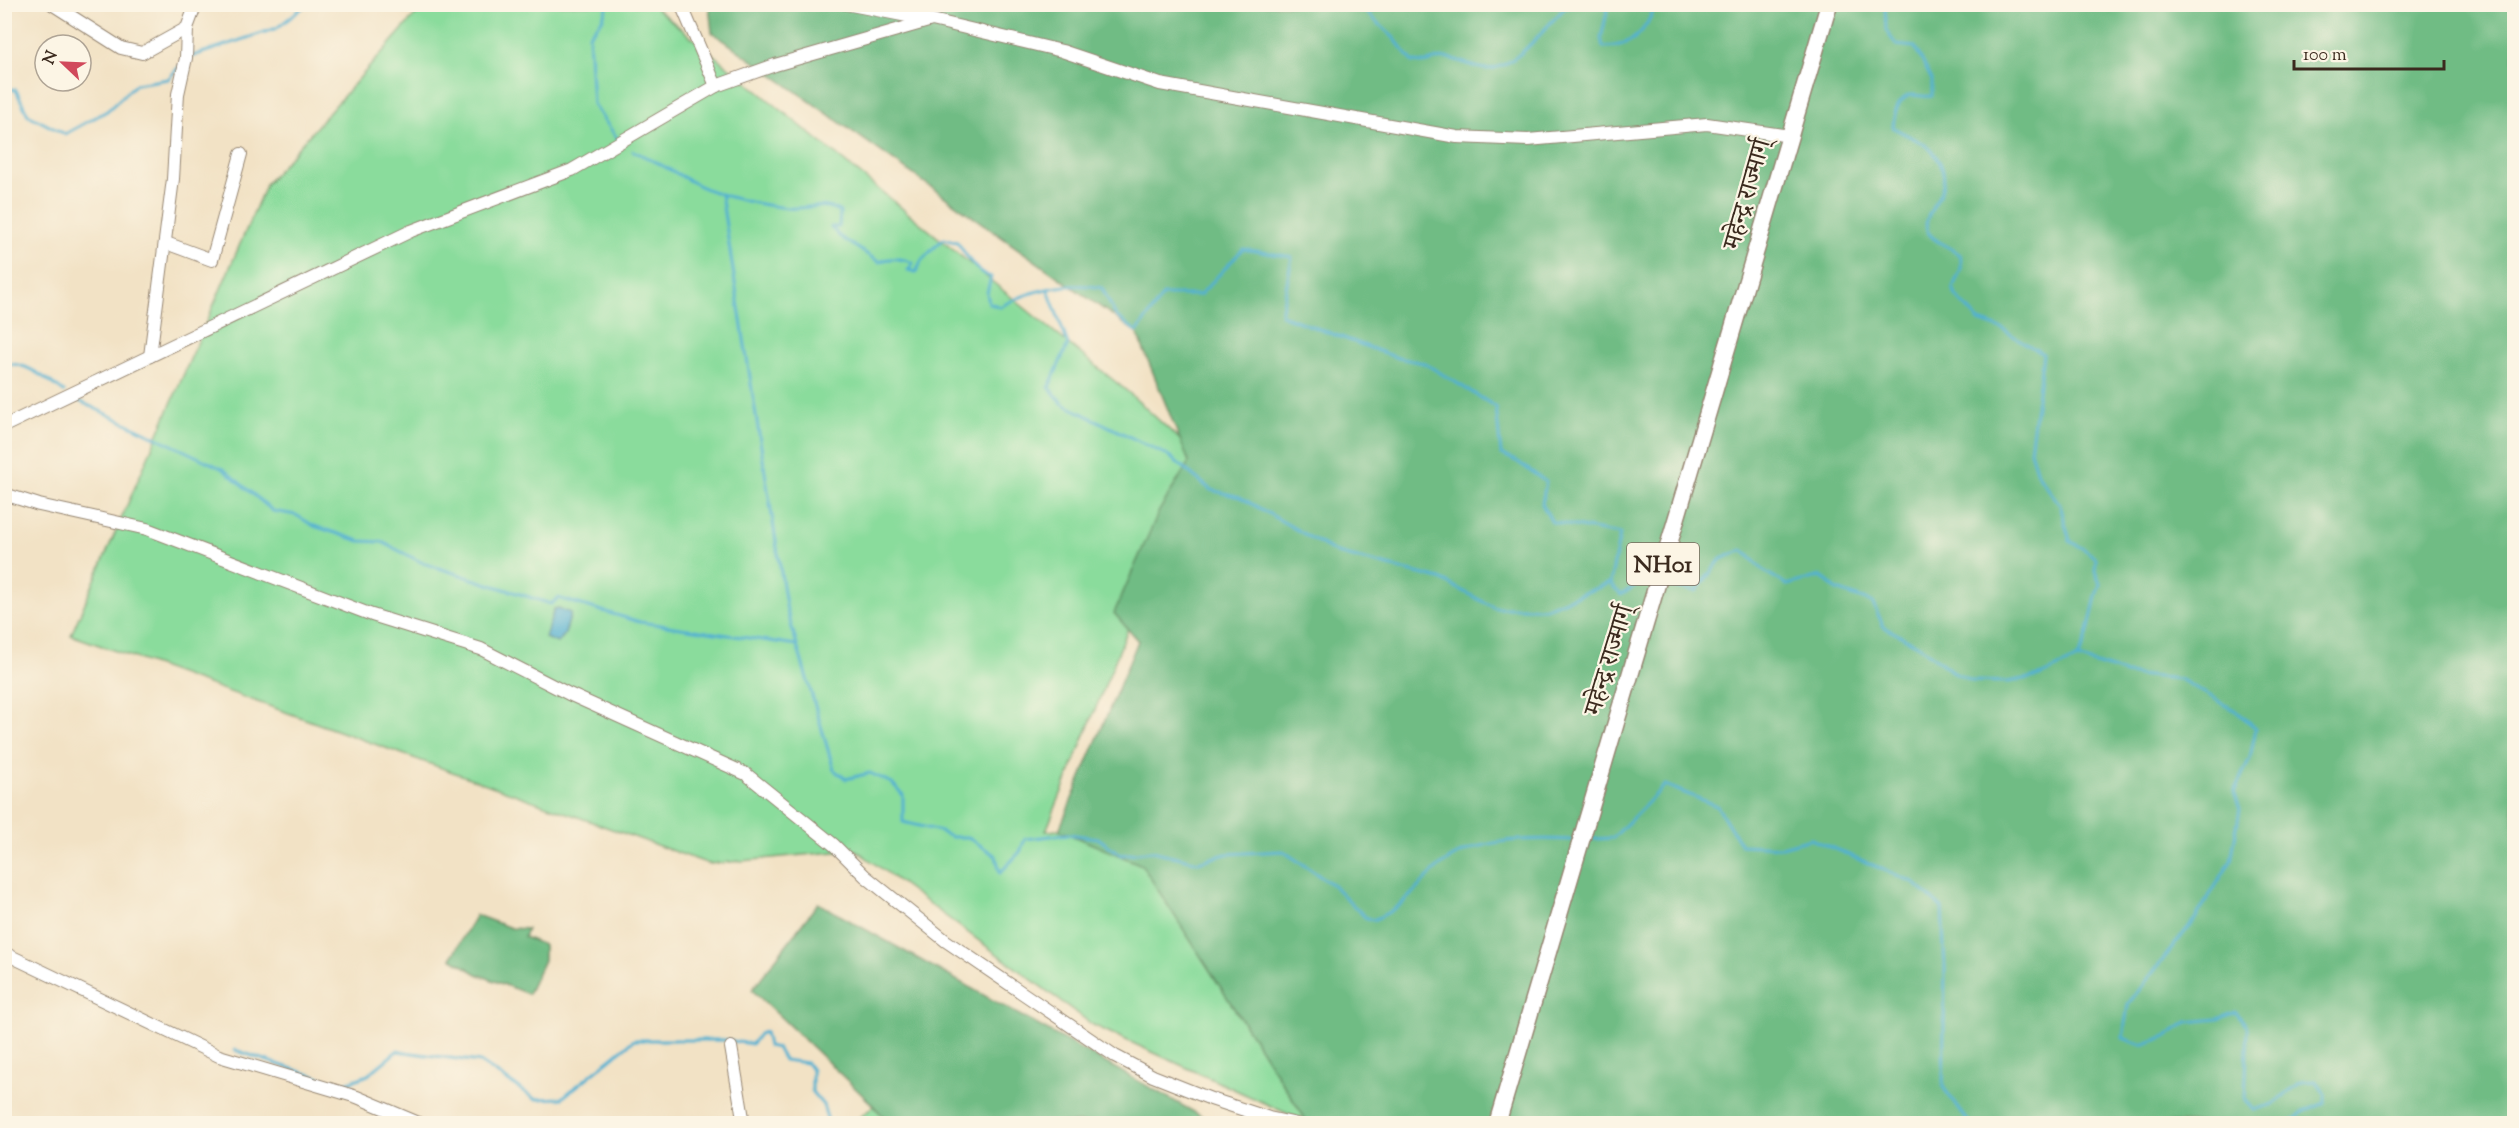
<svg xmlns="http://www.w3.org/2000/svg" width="2519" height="1128" font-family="'Sorts Mill Goudy','Noto Serif Devanagari',serif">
<rect width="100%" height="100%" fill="#fcf5e5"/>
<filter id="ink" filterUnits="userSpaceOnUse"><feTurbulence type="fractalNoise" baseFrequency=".0167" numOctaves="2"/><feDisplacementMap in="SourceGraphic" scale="12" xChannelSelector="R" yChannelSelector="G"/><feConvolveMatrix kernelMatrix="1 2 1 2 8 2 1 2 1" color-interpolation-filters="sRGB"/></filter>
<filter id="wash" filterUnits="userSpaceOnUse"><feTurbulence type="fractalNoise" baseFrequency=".008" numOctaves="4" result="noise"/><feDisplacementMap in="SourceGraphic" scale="24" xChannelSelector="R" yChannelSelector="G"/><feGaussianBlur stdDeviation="1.35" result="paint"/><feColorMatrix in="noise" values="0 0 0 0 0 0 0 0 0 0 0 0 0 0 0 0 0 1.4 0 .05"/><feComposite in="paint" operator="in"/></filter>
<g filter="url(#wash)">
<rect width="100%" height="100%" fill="#f2e2c5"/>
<g fill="#8adc9c" stroke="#62835d" stroke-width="1.5">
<polygon points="424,5 652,5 1128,392 1198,456 1046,831 1059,830 1142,864 1308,1123 1093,1025 856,850 709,864 71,635 266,184"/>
<polygon points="874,1106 889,1123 851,1124"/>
</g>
<g fill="#6fbc84" stroke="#557351" stroke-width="1.5">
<polygon points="709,5 2514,5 2514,1123 1308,1123 1142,865 1059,830 1138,641 1114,613 1159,511 1189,462 1137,333 712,32"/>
<polygon points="818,903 1214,1123 889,1123 874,1106 752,990"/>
<polygon points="476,915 511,928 527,929 524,937 544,945 544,960 528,994 477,974 451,958"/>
</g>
<polygon fill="#52b1d1" stroke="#466e78" stroke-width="1.5" points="558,608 571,613 565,634 558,643 545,638 554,609"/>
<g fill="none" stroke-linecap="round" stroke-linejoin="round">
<g stroke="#52b1d1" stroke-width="3">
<polyline points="605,4 607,7 602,20 589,35 593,104 617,138"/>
<path d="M1364,4L1365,11L1393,37L1413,62C1431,65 1432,58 1445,58C1458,58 1472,68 1486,69C1516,70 1545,26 1566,7L1576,4"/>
<path d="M1604,4L1608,8L1601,38L1603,47C1634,47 1646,31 1656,4"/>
<path d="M1885,4L1886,30L1896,45L1915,47L1932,80V96C1925,97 1919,95 1912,95C1897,97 1894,115 1893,127C1904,135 1919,139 1929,148C1968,187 1916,211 1928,232C1934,243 1952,246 1961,256V269L1953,287L1956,296L1979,321L2002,329L2043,354L2030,451L2037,473L2060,505L2070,541L2087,551L2096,559L2095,571L2100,584C2091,607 2091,636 2078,657"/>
<polyline points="190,57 277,28 307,4"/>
<polyline points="4,88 16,90 28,115 65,134 107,111 136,84 168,79 179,67"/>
<path d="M633,151C653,160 671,170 690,181C718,197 755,204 787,208C805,210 824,201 840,212L839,227H831L839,236L879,262C889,257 903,258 913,263L908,270L916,272L921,261L943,239L957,242C967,255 974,272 991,277L987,293L989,303L1000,307C1029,290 1068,281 1102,288L1116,316L1137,332L1163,295H1200L1243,249L1292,257L1281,315L1398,358L1424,363L1496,407L1501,454L1518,462L1546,482L1542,504L1552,522L1620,534L1610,583L1621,595L1647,578"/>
<path d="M721,194L787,611L834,770L846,779L870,773L892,783L903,795V822L936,830L951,837H968L996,856L1000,873L1020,852L1025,839L1068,834L1098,838L1121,855L1152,851L1198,862L1226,854L1283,851L1333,885L1365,917L1373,920C1405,906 1410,895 1433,872C1469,837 1527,838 1573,840"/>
<polyline points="1048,290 1068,344 1049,387 1063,404 1169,456 1211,490 1240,497 1337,553 1440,579 1495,608 1545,608 1610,583"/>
<path d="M4,364C28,362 46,379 64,392"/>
<polyline points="77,400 223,469 273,511 296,515 314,526 360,541 382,542 423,563 551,604 558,598 640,622 797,645"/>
<polyline points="1672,587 1696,591 1721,559 1743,550 1764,571 1787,585 1821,576 1837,590 1872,602 1884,627 1921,647 1954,673 1972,681 2008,682 2040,676 2078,658 2126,674 2180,679 2236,711 2256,728 2250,758 2234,792 2240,809 2231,861 2195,919 2128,1004 2123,1038 2142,1045 2167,1036 2187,1022 2218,1019 2236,1012 2248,1028 2245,1099 2254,1110 2273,1104 2301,1082 2316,1081 2325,1094 2325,1103 2303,1112 2289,1124"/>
<polyline points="1593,839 1613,838 1665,785 1717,806 1741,845 1782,847 1811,839 1913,882 1942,908 1945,968 1943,1087 1970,1124"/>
<polyline points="235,1050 341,1085 368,1075 397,1051 480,1062 535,1099 562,1098 634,1040 726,1040 752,1044 759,1034 765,1032 768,1046 777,1048 784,1060 807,1063 812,1070 812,1092 823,1105 829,1124"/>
</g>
</g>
</g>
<g filter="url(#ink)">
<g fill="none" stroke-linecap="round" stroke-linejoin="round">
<defs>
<g id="minor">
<polyline points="52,4 121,48 142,53 187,28 196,4"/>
<polyline points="681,4 716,86"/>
<polyline points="846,4 928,20"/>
<polyline points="166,243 212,260 241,154"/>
<polyline points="150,356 173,179 178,94 186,58 187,28"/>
<polyline points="4,426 411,231 572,170 716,86 775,65 932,20 1062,51 1160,84 1457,137 1528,140 1707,124 1790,136"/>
<polyline points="4,494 39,505 147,529 372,615 481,649 569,694 746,774 834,845 865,876 946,941 1115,1056 1153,1076 1211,1099 1269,1118 1297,1124"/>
<polyline points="4,953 219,1056 357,1097 421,1124"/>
<polyline points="731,1047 744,1124"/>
</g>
<polyline id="highway" points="1497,1124 1829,4"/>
</defs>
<use href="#minor" stroke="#968672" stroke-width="14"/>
<use href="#highway" stroke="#968672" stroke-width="19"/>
<use href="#minor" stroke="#fff" stroke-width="12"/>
<use href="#highway" stroke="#fff" stroke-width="16"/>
</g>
</g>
<g text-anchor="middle" stroke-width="4.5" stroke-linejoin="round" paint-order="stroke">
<rect fill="#fcf5e5" stroke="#75675a" stroke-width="1.5" x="1627" y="543" width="72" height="42" rx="4.5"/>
<g font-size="24" font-weight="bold" fill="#3b2a1e">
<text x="1663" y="572">NH01</text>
</g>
<g font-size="26" fill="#3b2a1e" stroke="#fcf5e5">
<text transform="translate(1746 194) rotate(-74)" y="9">महेन्द्र राज्मार्ग्</text>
<text transform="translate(1608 660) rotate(-73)" y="9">महेन्द्र राज्मार्ग्</text>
</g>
</g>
<rect width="2519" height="1128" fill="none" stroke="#fcf5e5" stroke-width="24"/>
<g transform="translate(63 63) rotate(293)"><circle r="28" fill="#fcf5e5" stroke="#afa495" stroke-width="1.5"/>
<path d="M0-4.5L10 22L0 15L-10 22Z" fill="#d1495b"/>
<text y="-9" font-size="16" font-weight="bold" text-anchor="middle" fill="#3b2a1e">N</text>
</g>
<path d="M2294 60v9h150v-9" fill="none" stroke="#3b2a1e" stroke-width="3"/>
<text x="2303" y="60" font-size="18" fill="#3b2a1e" stroke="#fcf5e5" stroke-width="4.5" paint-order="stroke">100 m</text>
</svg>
